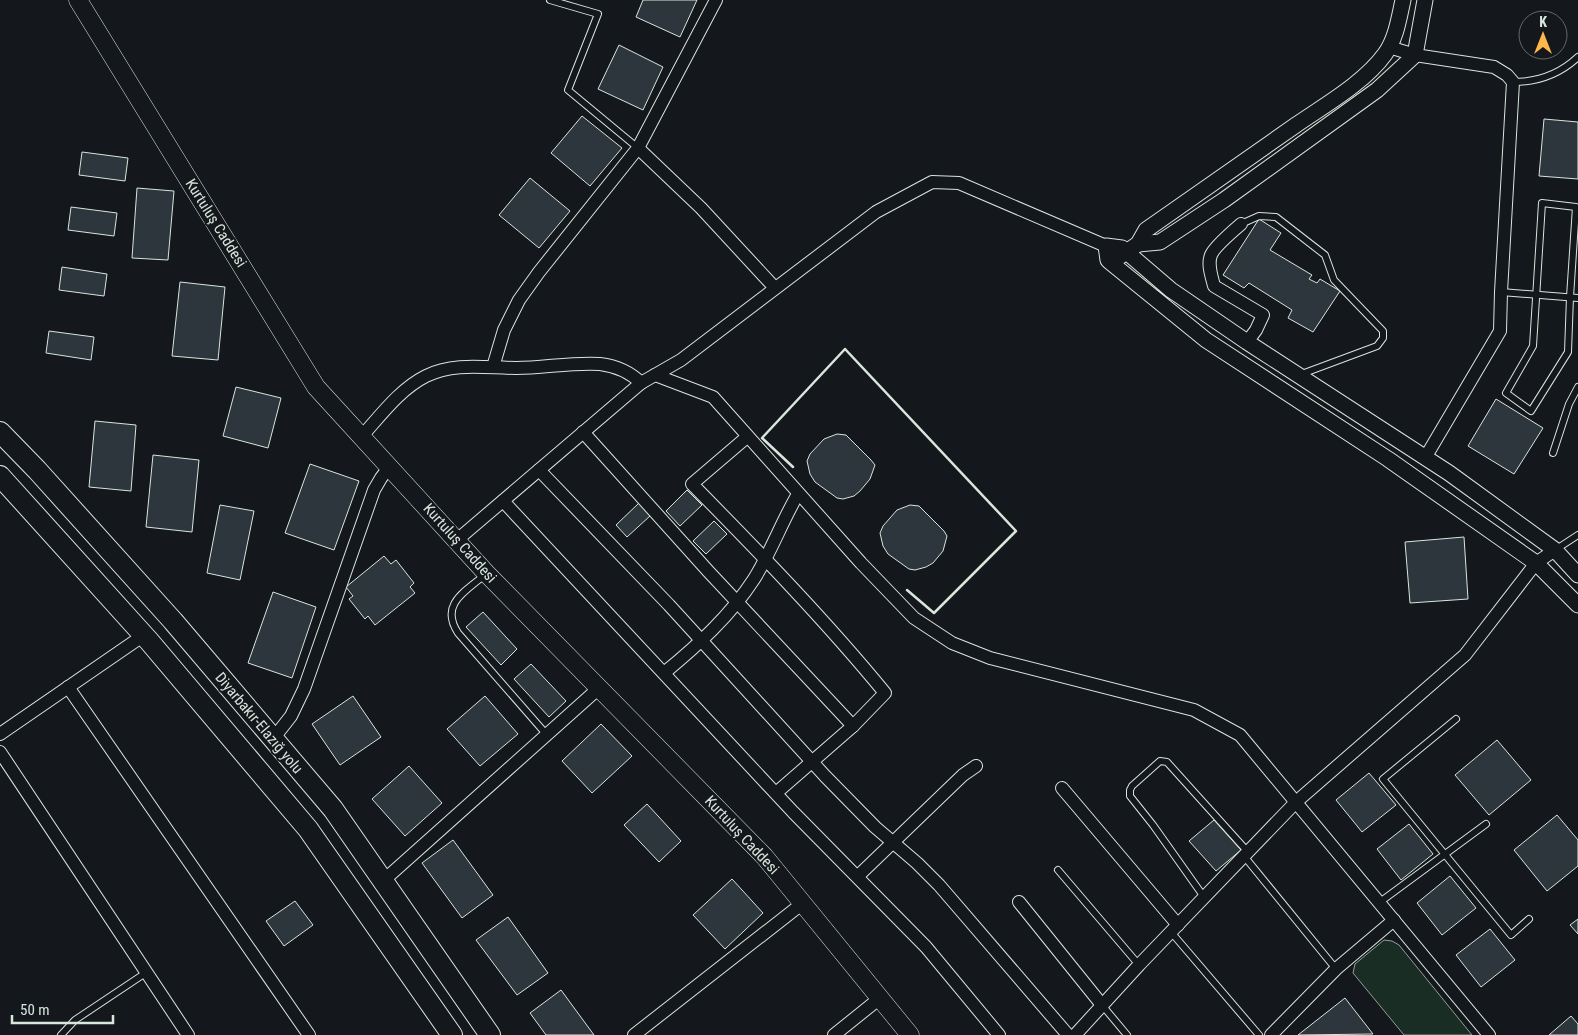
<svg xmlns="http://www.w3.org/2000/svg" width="1578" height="1035" font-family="'Roboto Condensed',sans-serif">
<rect width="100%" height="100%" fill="#14181c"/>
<polygon fill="#1a2d24" stroke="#939e99" points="1384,940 1392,941 1399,945 1472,1035 1404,1035 1353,973 1355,964"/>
<g fill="#2c363c" stroke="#d8e6dc">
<polygon points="643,0 697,0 680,37 636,17"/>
<polygon points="619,45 663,67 643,110 598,89"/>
<polygon points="582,116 622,148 590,186 551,153"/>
<polygon points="1544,119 1578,122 1578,179 1539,176"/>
<polygon points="82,152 128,158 125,181 79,175"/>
<polygon points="530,178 570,211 539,248 499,215"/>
<polygon points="137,188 174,191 168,260 132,258"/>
<polygon points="71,207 117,213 114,236 68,230"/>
<polygon points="1259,219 1281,233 1270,250 1312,275 1309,279 1317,283 1320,279 1340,291 1313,332 1288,318 1292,310 1249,283 1244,288 1223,275"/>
<polygon points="62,267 107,274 104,296 59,290"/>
<polygon points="180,282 225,287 218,360 172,356"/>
<polygon points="49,331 94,337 91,360 46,353"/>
<polygon points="236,387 281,398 268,448 223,436"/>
<polygon points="1496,399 1543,428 1514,474 1468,446"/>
<polygon points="95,421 136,425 131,491 89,487"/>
<polygon points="837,434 846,435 871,460 875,465 870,479 860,491 854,496 843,499 837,498 815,482 810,474 807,461 810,454 824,439"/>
<polygon points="153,455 199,460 192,532 146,527"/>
<polygon points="310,464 359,481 334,550 285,533"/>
<polygon points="687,490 702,505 680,526 666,511"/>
<polygon points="639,503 650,516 627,537 616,525"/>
<polygon points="220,505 254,511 240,580 207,573"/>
<polygon points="910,505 919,506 944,531 947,536 943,551 933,563 926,567 915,570 909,569 888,554 883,546 880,533 883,526 897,510"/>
<polygon points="714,521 727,534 706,554 693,541"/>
<polygon points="1464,537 1468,599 1410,603 1405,542"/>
<polygon points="384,556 391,564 396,560 414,583 410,587 415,593 375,625 368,616 365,619 349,599 353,596 346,587"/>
<polygon points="273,592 316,607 292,678 248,663"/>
<polygon points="483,612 517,649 501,665 466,627"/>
<polygon points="531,664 566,701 549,717 514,679"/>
<polygon points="353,696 381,737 340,765 312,724"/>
<polygon points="485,696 518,734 480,766 447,729"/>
<polygon points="601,724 632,756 592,793 562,761"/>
<polygon points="1497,740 1531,780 1489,815 1455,775"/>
<polygon points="409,766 442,803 405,836 372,799"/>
<polygon points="1369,773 1396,805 1362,832 1336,800"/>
<polygon points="647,804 681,841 659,862 624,825"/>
<polygon points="1557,815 1578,840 1578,866 1547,891 1514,850"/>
<polygon points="1214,820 1241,850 1216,871 1189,841"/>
<polygon points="1409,824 1433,854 1401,880 1377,849"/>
<polygon points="453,840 493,895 462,918 422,863"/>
<polygon points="1450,876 1476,908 1442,935 1417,903"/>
<polygon points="732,879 763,913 725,949 693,915"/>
<polygon points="295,901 313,925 284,946 266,921"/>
<polygon points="508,917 548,973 517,995 476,940"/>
<polygon points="1578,919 1578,934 1570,925"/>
<polygon points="1490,929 1515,960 1481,987 1456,955"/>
<polygon points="561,990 594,1035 546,1035 530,1013"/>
<polygon points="1345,998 1373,1034 1298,1035"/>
<polygon points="1571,1016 1578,1024 1578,1035 1549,1035"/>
</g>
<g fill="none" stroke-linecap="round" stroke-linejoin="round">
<defs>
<g id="service">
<polyline points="550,0 598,14 568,90 638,148"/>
<path d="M1513,82C1538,82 1560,74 1578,57"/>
<polygon points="1542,203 1576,207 1570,297 1568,352 1531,411 1506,393 1533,346"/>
<polyline points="1241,224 1259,216 1276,217 1325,255 1334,280 1383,331 1383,338 1377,346 1299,375"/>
<polyline points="1501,292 1578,298"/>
<polyline points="1553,453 1569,404 1578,387"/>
<polyline points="1555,550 1578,535"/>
<path d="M486,574C466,591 439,604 458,633L547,735"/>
<polyline points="1456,719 1383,779 1511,935 1529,919"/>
<polyline points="1244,856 1336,969"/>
<polyline points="1058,870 1139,965"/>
<polyline points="1204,897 1153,825 1130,796 1130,790 1132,786 1160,761 1167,762 1248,852"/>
<polyline points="1380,902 1486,824"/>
<polyline points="1171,932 1259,1035"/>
<polyline points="1102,1005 1127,1035"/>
<polyline points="61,1035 75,1020 147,972"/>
</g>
<g id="minor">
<polyline points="1389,47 1415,55 1494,67 1507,75 1513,82 1501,292 1500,331 1425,458"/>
<polyline points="638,148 701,208 775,288"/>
<path d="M1241,224C1234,230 1214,247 1211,255C1207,265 1212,277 1214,286L1263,315L1256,330L1247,342"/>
<polyline points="493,367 504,330 519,300 539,272 638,148 716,0"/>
<polyline points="655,375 713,397 861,563 914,618 952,643 990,658 1194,710 1240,735 1489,1035"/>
<polyline points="583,432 708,571 853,726"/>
<path d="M362,436C381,415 400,389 426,376C454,362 486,368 516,368C544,368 572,362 600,364C616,366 630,372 641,383"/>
<path d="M747,437L692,484C759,552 825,620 885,693L853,726L776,793"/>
<polyline points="539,470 669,605 825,776 875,827 917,863 939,885 1068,1035"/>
<polyline points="503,501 793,812 926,947 999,1035"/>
<polyline points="457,540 641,383 681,360 876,212 932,182 959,183 1106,246"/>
<path d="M664,673C698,645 730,616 754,579C771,552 782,521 798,494"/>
<polyline points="68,687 309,1035"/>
<polyline points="0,734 144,635"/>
<polyline points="273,739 291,716 304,689 374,490 381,478 390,466"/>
<polyline points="0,752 188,1035"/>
<polyline points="1062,788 1178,925"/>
<polyline points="858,876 963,775 976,766"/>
<polyline points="383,881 599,688"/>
<polyline points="1019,902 1102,1005"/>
<polyline points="634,1035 803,903"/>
<polyline points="834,1035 880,998"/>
<polyline points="1075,1035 1139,965 1296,802 1465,655 1536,563 1555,550"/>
<polyline points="1271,1035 1336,969 1394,920"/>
</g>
<g id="tertiary">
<polyline points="1138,244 1160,242 1224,200 1377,90 1415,55 1425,0"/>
<path d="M1119,257L1138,244L1146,230C1196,195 1246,160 1296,125C1325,105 1364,83 1385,54C1396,39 1399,18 1403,0"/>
<polyline points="1578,575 1555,550 1449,473 1247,342 1171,290 1122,248 1106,246 1108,260 1110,262 1206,340 1388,459 1536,563 1578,605"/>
</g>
<polyline id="secondary" points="78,0 316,387 487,574 764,856 910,1035"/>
<g id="trunk">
<polyline points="0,432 37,470 173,621 333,809 490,1035"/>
<polyline points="0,476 149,641 308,829 452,1035"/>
</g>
</defs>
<use href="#service" stroke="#d8e6dc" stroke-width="8"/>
<use href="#minor" stroke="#d8e6dc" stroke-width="14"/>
<use href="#tertiary" stroke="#d8e6dc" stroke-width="17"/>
<use href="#secondary" stroke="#d8e6dc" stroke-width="19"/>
<use href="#trunk" stroke="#d8e6dc" stroke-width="22"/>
<use href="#service" stroke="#14181c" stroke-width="6"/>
<use href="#minor" stroke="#14181c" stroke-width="12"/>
<use href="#tertiary" stroke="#14181c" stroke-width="15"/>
<use href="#secondary" stroke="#14181c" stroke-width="18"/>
<use href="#trunk" stroke="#14181c" stroke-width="20"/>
<polyline stroke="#d8e6dc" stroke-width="2.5" points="793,467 762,438 845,349 1016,531 934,613 907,590"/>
</g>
<g text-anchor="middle" stroke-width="4" stroke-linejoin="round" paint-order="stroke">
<g font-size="15" fill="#d8e6dc" stroke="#14181c">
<text transform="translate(216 223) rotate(58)" y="5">Kurtuluş Caddesi</text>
<text transform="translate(460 543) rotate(48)" y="5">Kurtuluş Caddesi</text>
<text transform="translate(259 723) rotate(50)" y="5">Diyarbakır-Elazığ yolu</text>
<text transform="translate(742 835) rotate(47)" y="5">Kurtuluş Caddesi</text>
</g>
</g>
<g transform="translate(1543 35)"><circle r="24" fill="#14181c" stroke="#626a69"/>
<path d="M0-4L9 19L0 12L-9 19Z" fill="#ffb74d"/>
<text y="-8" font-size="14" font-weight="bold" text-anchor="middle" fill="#d8e6dc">K</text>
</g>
<path d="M12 1015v8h101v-8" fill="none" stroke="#d8e6dc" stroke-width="2.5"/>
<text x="20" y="1015" font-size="15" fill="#d8e6dc" stroke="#14181c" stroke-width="4" paint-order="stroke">50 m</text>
</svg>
